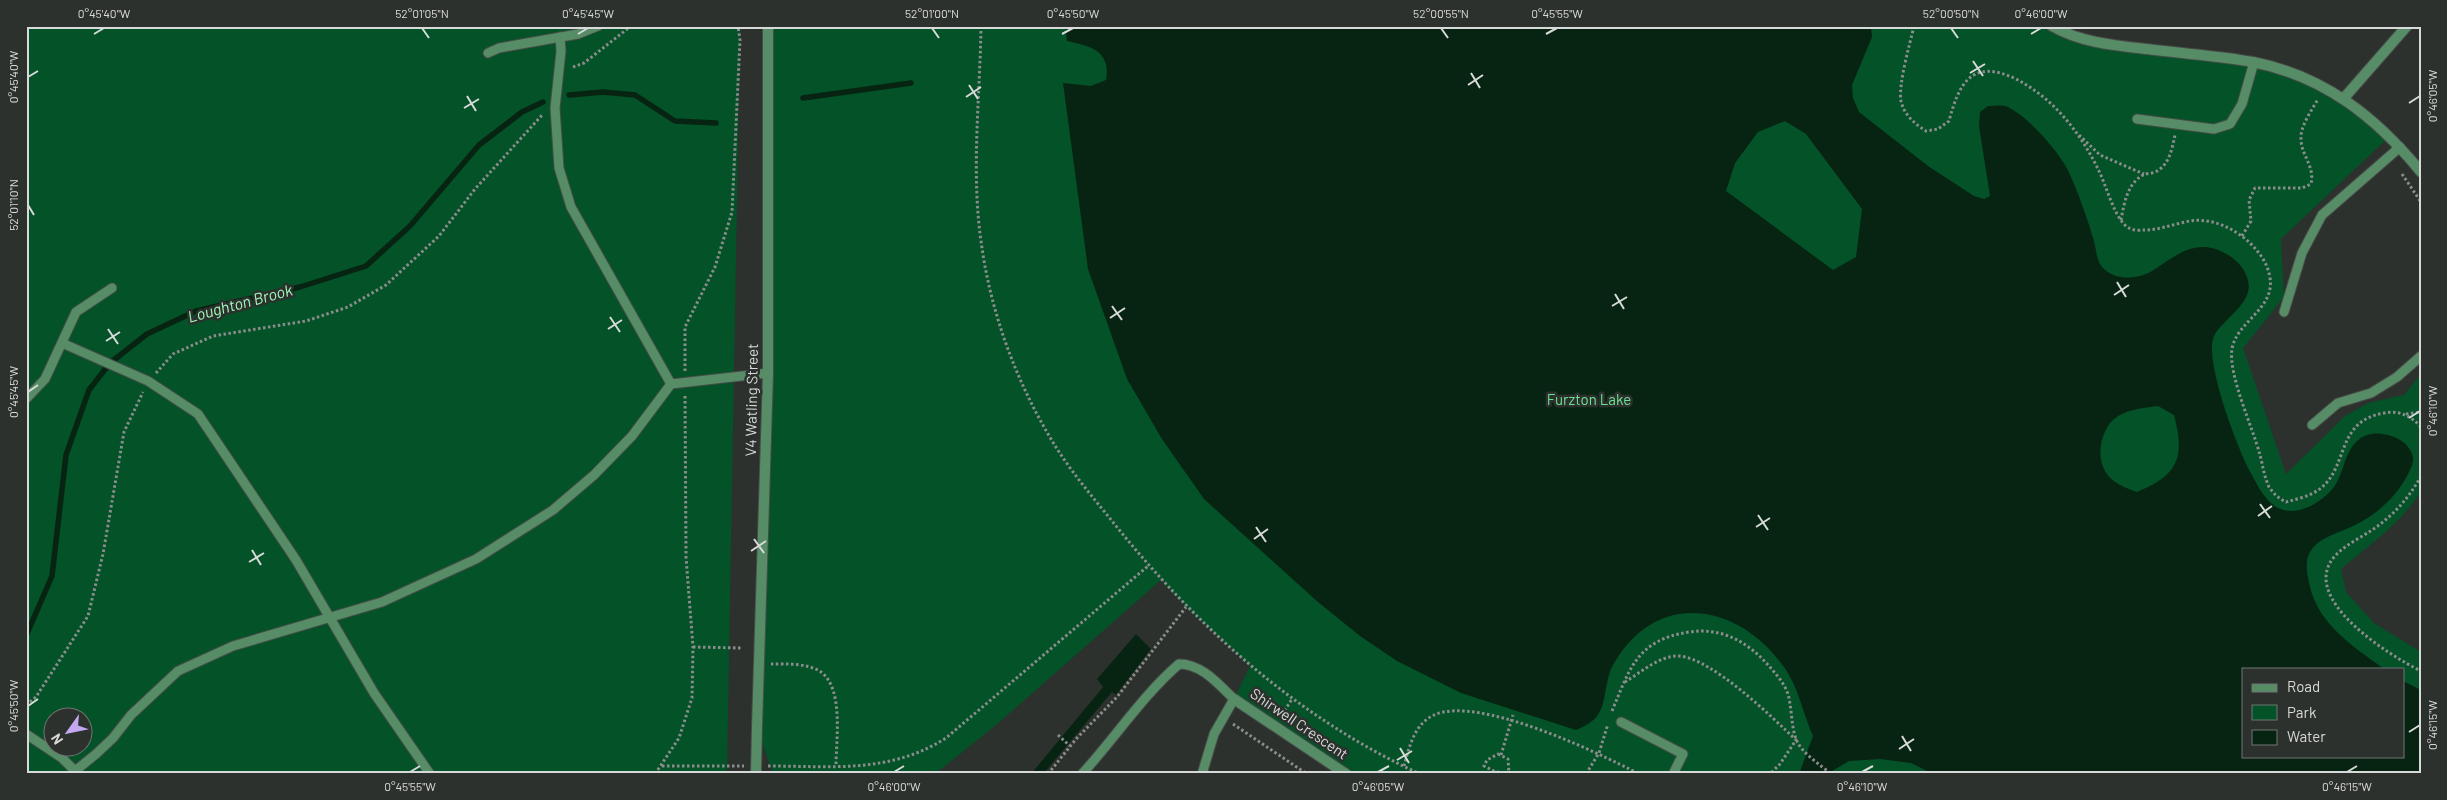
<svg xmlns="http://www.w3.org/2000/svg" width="2447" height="800" font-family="Barlow,sans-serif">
<rect width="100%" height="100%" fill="#2d312e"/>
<g fill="#035228" fill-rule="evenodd">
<path d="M26,26H740L727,774H26ZM52,718H82V748H52Z"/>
<path d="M768,26H2052L2096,43L2254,62L2324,87L2389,137L2281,239L2284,297L2243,348L2286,474L2345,416L2368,403L2404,395L2421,374V491C2402,523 2369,545 2341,569L2346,592L2374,623L2421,652V774H1346L1234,699L1250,666L1186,607L1161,580L996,725L935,774H773L757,727L768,373ZM2243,669H2403V756H2243Z"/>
</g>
<g fill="#072412" fill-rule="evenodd">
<path d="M1065,26H1747L1767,29L1781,26H1871L1872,37L1852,85L1853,98L1859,112L1928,166L1974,196L1984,199L1990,196L1979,126L1980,112L1988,106C1993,106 2000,105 2005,106C2025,113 2054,147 2065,165C2074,180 2088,220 2093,238C2097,249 2095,260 2104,269C2116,281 2139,279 2152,271C2177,255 2197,236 2228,255C2237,260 2246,270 2248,281C2254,303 2223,319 2214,336C2203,359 2239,453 2252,475C2257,485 2263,496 2271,503C2290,521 2320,505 2334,487C2344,473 2344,454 2356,442C2365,433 2376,432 2388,435C2396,437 2406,442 2410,450C2416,459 2412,467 2407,476C2396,497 2376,515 2355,525C2343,531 2331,534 2319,542C2307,551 2305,562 2308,577C2314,622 2350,644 2384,669H2243V756H2403V681L2421,690V774H1933L1911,763L1880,759L1849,761L1827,774H1799L1813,736C1802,711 1798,684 1781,663C1732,599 1651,592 1611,669C1609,673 1608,679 1607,683C1602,710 1602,719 1576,730L1461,693L1397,661L1360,636L1318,602L1204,499L1162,439L1127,379L1088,269L1063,83L1091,86L1106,80C1111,51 1091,46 1067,41ZM1785,121L1806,134L1862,209L1856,257L1833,270L1726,191L1735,163L1758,132ZM2158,406L2174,415C2185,457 2179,475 2137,492C2126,488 2111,483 2105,471C2096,455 2101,432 2113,420C2125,409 2143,408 2158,406Z"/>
<polygon points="1136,634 1151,649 1116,695 1112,692 1043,774 1031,774 1103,687 1097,679"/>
</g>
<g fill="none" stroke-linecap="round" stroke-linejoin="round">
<g stroke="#072412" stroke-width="5.5">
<polyline points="569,95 603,92 635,95 675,121 716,123"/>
<polyline points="803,98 911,83"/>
<polyline points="26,636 52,576 66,455 89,390 110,363 147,334 196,311 300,287 366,266 410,226 479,145 522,112 543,102"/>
</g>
<defs>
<g id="service">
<polyline points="560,37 561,51 555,108 559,168 571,207 671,384 768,373"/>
<polyline points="488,53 499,48 578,34 598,26"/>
<polyline points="2137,119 2214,129 2230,124 2242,104 2254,62"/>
<polyline points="2284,312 2302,253 2322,215 2400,147"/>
<polyline points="62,343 148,381 198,414 296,560 374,693 430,774"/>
<polyline points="26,399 45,379 76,312 112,288"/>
<polyline points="2312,425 2338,403 2371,393 2397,377 2421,356"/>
<polyline points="1621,722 1683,754 1673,774"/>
<polyline points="26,734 62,758 75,771 96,754 113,738 131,715 178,671 233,646 382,602 476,559 553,510 594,475 632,436 671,384"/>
<path d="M1082,774C1115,738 1143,695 1179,664C1202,664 1218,684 1234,699L1214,734L1202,774"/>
</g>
<g id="minor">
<path d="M2052,26C2083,44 2121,46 2155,50C2187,54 2221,56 2253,62C2324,76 2376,117 2421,172"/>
<polyline points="2344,98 2407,26"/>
<polyline points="1234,699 1346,774"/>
</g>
<polyline id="tertiary" points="757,727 768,373 768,26"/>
</defs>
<use href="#service" stroke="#484c49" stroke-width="11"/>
<use href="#minor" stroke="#484c49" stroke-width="12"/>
<use href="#tertiary" stroke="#484c49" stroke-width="12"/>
<g stroke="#8a8d8b" stroke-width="3" stroke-dasharray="2.5 2.5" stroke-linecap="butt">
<path d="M981,26C980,97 971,171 981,241C990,310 1015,379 1051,439C1068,468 1091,495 1112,521C1197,627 1296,717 1420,774"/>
<path d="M1914,26C1910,44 1898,84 1901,101C1904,115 1915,124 1926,131L1938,129L1949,121C1959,83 1972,58 2016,79C2053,98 2080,132 2098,169C2106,184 2115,221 2129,228C2134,231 2140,230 2144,230C2158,230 2171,225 2185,222C2208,216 2233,227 2250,243C2260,253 2268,264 2270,278C2275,309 2236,322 2232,349C2228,375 2253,428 2260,455C2263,466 2264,476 2269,487C2274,494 2278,498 2286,502C2297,499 2311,496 2321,488C2349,465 2336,421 2384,413C2399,410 2411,416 2421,427"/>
<polyline points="573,67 584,63 631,26"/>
<polyline points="2079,135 2100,155 2144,174"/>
<polyline points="2402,174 2421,202"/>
<path d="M2121,220C2124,204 2127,184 2143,175C2146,173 2151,174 2155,172C2169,166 2172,149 2175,135"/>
<path d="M2242,236L2251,221L2249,200L2255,188H2302L2311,184C2315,166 2301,155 2301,139C2300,126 2312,110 2318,99"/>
<polyline points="685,371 685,327 715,267 732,212 740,40 738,26"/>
<polyline points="156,373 173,354 213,336 306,321 348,307 386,285 439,236 475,189 543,114"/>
<polyline points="2406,414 2421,412"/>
<path d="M2421,476C2409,498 2393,516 2372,530C2360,538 2345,545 2335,556C2297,598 2390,656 2421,671"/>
<polyline points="693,647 741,648"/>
<path d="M771,664C786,664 808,663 821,672C844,689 836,740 836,766"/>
<path d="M1625,682C1640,673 1660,655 1679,656C1713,659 1772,717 1796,740L1780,764L1770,774"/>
<polyline points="26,705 36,697 88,616 103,554 124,432 143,392"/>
<path d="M1612,711C1630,668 1637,640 1689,632C1722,627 1748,642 1769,666C1776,674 1784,683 1788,694C1792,709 1791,725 1796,739C1801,753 1821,765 1831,774"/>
<polyline points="1282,715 1292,699"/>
<polyline points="1233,724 1307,774"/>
<polyline points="1058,735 1070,746"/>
<polygon points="1498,754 1508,759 1509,773 1496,772 1484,766 1487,760"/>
<polyline points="1501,755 1513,715"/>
<polyline points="662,766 744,766"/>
<path d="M768,766C832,766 889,774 946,738L1148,566"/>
<path d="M1404,766C1409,748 1414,724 1434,715C1478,695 1597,752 1639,774"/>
<polyline points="655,774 679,738 692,698 693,647 686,557 685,394"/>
<polyline points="1048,774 1076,739 1117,697 1186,607"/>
<polyline points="1586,774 1599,753 1608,724"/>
</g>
<use href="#service" stroke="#568d66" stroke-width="9"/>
<use href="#minor" stroke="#568d66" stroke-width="10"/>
<use href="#tertiary" stroke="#568d66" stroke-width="10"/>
<defs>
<polyline id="tertiary-bridge" points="756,774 757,727"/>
</defs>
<use href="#tertiary-bridge" stroke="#484c49" stroke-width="12" stroke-linecap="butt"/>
<use href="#tertiary-bridge" stroke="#568d66" stroke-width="10"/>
</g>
<path fill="none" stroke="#d8dad9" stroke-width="2" d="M422,28L429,38M932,28L939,38M1441,28L1448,38M1951,28L1958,38M94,34L104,28M578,34L588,28M1062,34L1073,28M1546,34L1557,28M2031,34L2041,28M1973,61L1983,76M1471,73L1480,88M1970,73L1985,64M28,77L38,71M969,85L978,99M1468,85L1483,75M467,96L476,111M966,97L981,87M2409,103L2420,96M464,108L479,99M28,205L34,215M2117,282L2126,297M1615,294L1624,309M2114,295L2129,285M1112,306L1122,320M1612,306L1627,297M610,317L620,332M1110,318L1125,308M108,329L118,344M608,329L622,320M106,341L120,332M28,392L38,385M2409,418L2420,411M2260,504L2270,518M1758,515L1768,530M2258,516L2272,506M1256,527L1266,542M1756,527L1770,518M754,539L764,553M1254,539L1268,529M252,550L261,565M751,551L766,541M249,562L264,553M28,706L38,699M2409,732L2420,725M1902,736L1911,751M1400,748L1409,763M1899,749L1914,739M1397,760L1412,751M410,772L420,766M894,772L904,766M1378,772L1389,766M1862,772L1873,766M2347,772L2357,766"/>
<g text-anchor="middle" stroke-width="5" stroke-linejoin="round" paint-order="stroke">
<g font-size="15" fill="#d8dad9" stroke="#2d312e">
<text transform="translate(752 400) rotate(-89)" y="5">V4 Watling Street</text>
<text transform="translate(1299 724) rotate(34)" y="5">Shirwell Crescent</text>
</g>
<g font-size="15" fill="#6be192" stroke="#2d312e">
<text x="1589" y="405">Furzton Lake</text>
</g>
<g font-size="16" font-style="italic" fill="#a0fab9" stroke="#2d312e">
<text transform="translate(240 303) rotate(-15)" y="6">Loughton Brook</text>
</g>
</g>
<rect width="2447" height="800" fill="none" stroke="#2d312e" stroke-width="55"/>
<rect x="2242" y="668" width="162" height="90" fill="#2d312e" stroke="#717572"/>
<rect x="2252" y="684" width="25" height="8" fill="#568d66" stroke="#717572"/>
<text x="2287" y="692" font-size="15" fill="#d8dad9">Road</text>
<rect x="2252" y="705" width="25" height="15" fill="#035228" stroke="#717572"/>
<text x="2287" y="718" font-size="15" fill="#d8dad9">Park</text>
<rect x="2252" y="730" width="25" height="15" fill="#072412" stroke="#717572"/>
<text x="2287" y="742" font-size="15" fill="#d8dad9">Water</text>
<g transform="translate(68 732) rotate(237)"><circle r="24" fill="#2d312e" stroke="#717572"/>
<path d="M0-4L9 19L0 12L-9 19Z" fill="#c4a7f1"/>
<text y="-8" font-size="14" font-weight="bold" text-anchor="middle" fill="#d8dad9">N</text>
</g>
<rect x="28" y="28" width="2392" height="744" fill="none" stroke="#d8dad9" stroke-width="2"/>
<g font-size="12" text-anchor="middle" fill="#d8dad9">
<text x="104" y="18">0°45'40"W</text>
<text x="422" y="18">52°01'05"N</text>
<text x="588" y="18">0°45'45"W</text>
<text x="932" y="18">52°01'00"N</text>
<text x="1073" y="18">0°45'50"W</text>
<text x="1441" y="18">52°00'55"N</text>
<text x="1557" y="18">0°45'55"W</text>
<text x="1951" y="18">52°00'50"N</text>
<text x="2041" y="18">0°46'00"W</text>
<text transform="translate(14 77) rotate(-90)" y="4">0°45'40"W</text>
<text transform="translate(2433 96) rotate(-90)" y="4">0°46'05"W</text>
<text transform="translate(14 205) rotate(-90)" y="4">52°01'10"N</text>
<text transform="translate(14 392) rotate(-90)" y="4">0°45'45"W</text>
<text transform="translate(2433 411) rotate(-90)" y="4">0°46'10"W</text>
<text transform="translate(14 706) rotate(-90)" y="4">0°45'50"W</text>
<text transform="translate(2433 725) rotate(-90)" y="4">0°46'15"W</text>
<text x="410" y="791">0°45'55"W</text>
<text x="894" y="791">0°46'00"W</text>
<text x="1378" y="791">0°46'05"W</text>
<text x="1862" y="791">0°46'10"W</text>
<text x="2347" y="791">0°46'15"W</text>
</g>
</svg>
